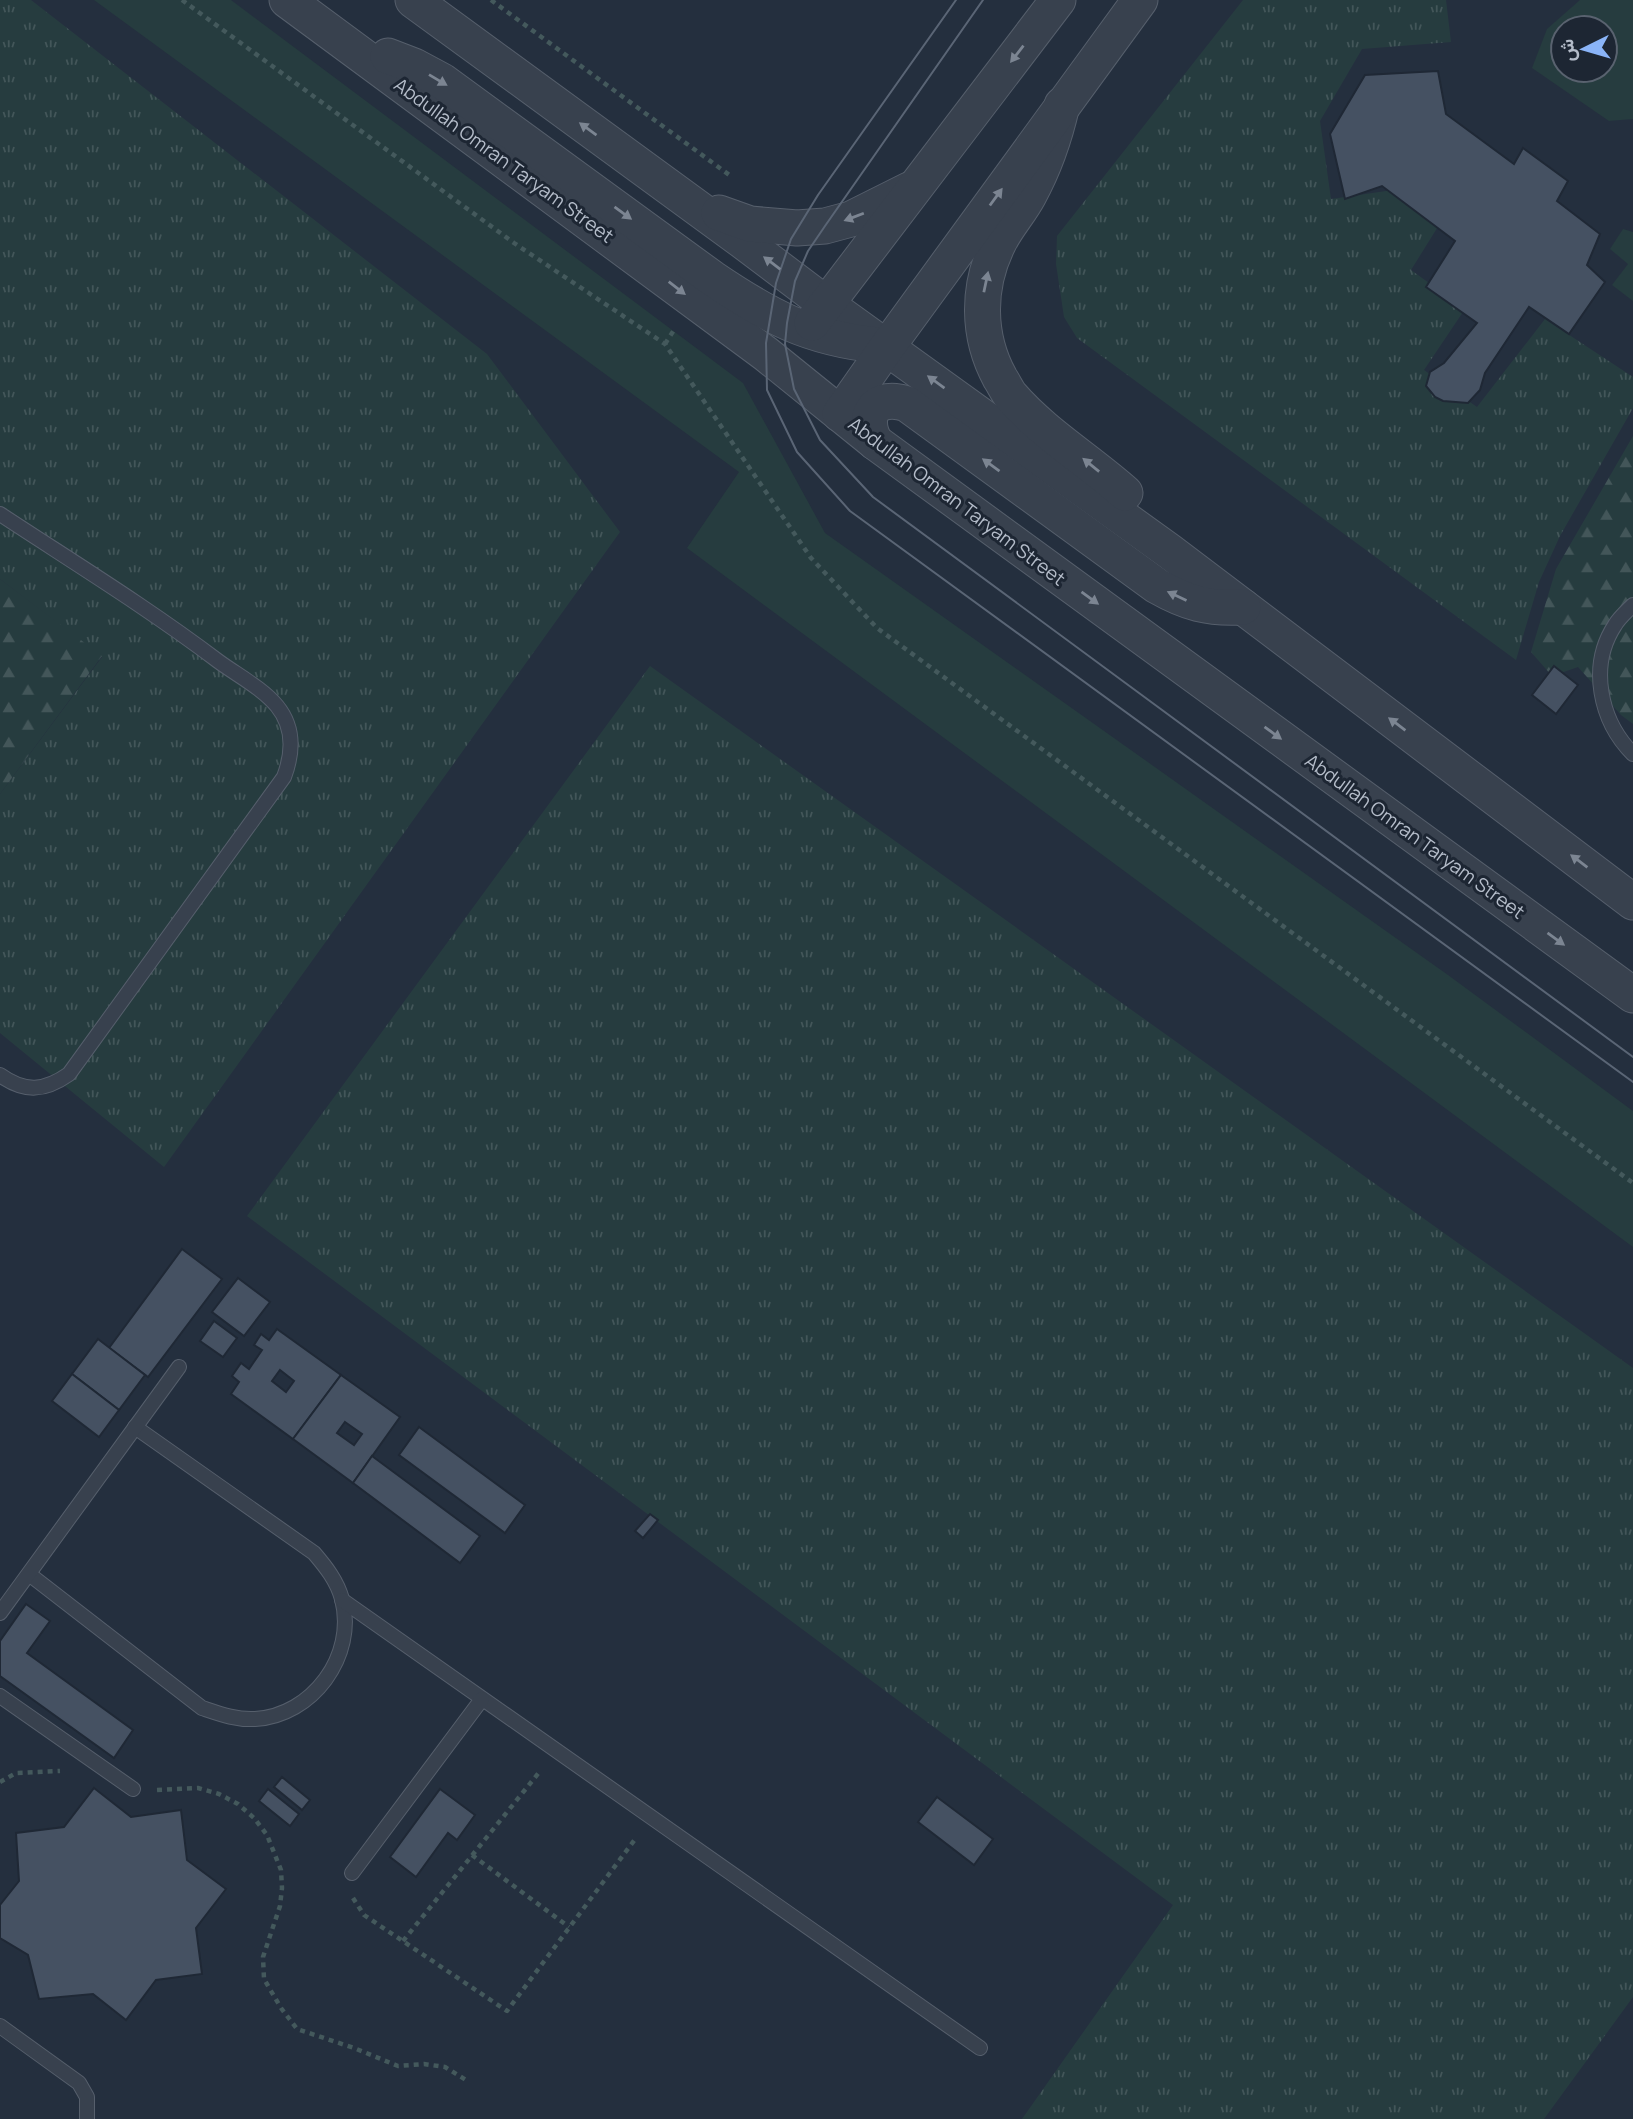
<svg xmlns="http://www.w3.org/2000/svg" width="1633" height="2119" font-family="Manrope,Vazirmatn,sans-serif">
<defs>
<pattern id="grass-tufts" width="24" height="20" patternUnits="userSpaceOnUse" patternTransform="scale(1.75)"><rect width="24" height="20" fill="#263c3f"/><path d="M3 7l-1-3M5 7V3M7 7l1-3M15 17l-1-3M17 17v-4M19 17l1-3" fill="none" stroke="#435659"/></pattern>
<pattern id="forest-firs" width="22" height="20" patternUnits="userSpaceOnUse" patternTransform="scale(1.75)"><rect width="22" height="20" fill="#263c3f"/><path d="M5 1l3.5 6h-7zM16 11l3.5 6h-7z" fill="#435659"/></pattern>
</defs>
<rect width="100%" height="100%" fill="#242f3e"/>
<g fill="url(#grass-tufts)">
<polygon points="0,0 31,0 487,354 620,532 164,1167 0,1033 0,794 102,657 0,579"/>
<polygon points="1243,0 1446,0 1451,42 1362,49 1320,121 1331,199 1393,190 1439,225 1411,270 1465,309 1424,370 1477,407 1545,319 1633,377 1633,408 1560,536 1539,582 1516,660 1077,338 1064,317 1056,264 1057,236"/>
<polygon points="650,666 1633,1368 1633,1997 1544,2119 1022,2119 1173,1905 247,1216"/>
</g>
<g fill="url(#forest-firs)">
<polygon points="1633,436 1633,724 1621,715 1578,667 1552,676 1531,652 1556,569"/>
<polygon points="0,579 102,656 0,794"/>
</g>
<g fill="#263c3f" fill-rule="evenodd">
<polygon points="94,0 231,0 743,383 825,533 1448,975 1633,1111 1633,1247 687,548 739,472"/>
<path d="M1580,0H1633V119L1609,121L1532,68L1547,29ZM1605,28V70H1563V28Z"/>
<polygon points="1623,229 1633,232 1633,301 1612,285 1628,264 1610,249"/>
</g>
<g fill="#455162" stroke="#1f2835" stroke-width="2" fill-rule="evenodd">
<polygon points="1438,71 1446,114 1514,164 1523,148 1568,181 1557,201 1600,234 1587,265 1605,282 1569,334 1529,307 1485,373 1480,390 1468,403 1443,401 1435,397 1426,386 1430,372 1444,363 1477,323 1426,287 1455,241 1382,186 1345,199 1330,134 1365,75"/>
<polygon points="1554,666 1578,685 1556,714 1532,695"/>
<polygon points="182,1249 222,1279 148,1377 109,1348"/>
<polygon points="238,1278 270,1302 244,1336 212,1312"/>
<polygon points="214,1321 237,1338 223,1357 200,1341"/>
<path d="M277,1329L341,1375L293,1439L231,1394L239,1382L232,1376L241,1363L249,1369L262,1350L254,1345L261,1334L269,1340ZM280,1370L294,1381L286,1392L272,1381Z"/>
<polygon points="98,1339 145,1375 119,1410 72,1374"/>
<polygon points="72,1374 119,1410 99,1437 52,1401"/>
<path d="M341,1375L400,1417L353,1483L293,1439ZM345,1422L362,1434L354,1445L337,1433Z"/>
<polygon points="419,1427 525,1505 505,1533 399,1455"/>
<polygon points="372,1456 480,1536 460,1563 353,1483"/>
<polygon points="650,1514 658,1520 643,1538 635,1531"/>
<polygon points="26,1604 50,1621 27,1653 133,1730 114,1758 0,1676 0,1641"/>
<polygon points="282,1777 310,1800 302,1810 274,1787"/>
<polygon points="94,1788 131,1817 181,1810 187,1860 226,1889 196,1928 202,1974 156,1980 126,2020 93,1994 39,1999 28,1955 0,1938 0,1905 19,1881 16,1833 64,1827"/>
<polygon points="268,1789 299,1814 290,1826 259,1801"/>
<polygon points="440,1789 475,1815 457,1840 448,1833 416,1877 390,1857"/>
<polygon points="937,1797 993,1839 974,1865 918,1822"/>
</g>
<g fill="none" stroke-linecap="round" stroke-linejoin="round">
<defs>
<g id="service">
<path d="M0,514C73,562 148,608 218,661C237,675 262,688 277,706C295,728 293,753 284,777L69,1074C45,1091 25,1093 0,1075"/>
<path d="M1633,605C1627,611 1619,618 1615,625C1588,666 1600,721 1633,754"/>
<path d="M29,1574L202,1708C220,1714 236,1720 255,1719C312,1716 357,1656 342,1599C337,1581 326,1567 314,1553L135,1427"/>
<polyline points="342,1600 980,2048"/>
<polyline points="0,1613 179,1367"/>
<polyline points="0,1696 133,1789"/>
<polyline points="352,1873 482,1699"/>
<polyline points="0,2026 79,2083 87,2097 87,2119"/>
</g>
<g id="tertiary">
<polyline points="287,0 766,354 875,442 1633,995"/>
<polyline points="413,0 740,239 826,304 1169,551 1633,902"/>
<path d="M388,56L414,66L442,81L712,278C768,316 808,338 877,345"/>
<path d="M1062,105C1055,136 1045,166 1029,195C1020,212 1006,227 998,244C977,287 977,336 1000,378C1004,384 1007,391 1011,396C1044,434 1088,460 1125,493"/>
<polyline points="719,213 750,224 797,228 825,226 851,219 909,190"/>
<polyline points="812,323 1058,0"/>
<polyline points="840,414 887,347 1140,0"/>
<path d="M875,442C860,413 877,394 907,404L1157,586C1187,603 1208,609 1243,607"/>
</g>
</defs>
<use href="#service" stroke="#565f6c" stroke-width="16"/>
<use href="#tertiary" stroke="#565f6c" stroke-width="37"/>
<g stroke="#44595c" stroke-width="4.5" stroke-dasharray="5 5" stroke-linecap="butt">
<polyline points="182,0 514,243 665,344 811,558 877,628 1633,1183"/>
<polyline points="491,0 732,177"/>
<polyline points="665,344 674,330"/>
<polyline points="0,1782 16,1773 60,1771"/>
<polyline points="157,1790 198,1788 219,1794 238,1804 254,1818 267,1835 281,1870 282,1888 280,1906 263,1957 264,1979 281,2008 297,2029 354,2048 398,2066 424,2064 445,2067 466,2080"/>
<polyline points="472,1855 569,1927"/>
<polyline points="353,1898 364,1915 507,2011 636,1838"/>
<polyline points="403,1941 541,1770"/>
</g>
<use href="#service" stroke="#38414e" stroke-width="14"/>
<use href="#tertiary" stroke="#38414e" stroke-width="35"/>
<g stroke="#5a6575" stroke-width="2">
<polyline points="956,0 818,195 791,239 776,283 766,343 767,390 797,452 850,511 1633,1082"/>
<polyline points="983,0 825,226 808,251 795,281 787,323 785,344 794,389 820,440 873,497 1633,1057"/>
</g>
</g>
<defs><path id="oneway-solid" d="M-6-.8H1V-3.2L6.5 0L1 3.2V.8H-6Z" transform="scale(1.75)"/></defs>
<g fill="#7c8592">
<use href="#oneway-solid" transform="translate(1017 54) rotate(128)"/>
<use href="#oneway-solid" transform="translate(438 80) rotate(31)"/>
<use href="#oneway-solid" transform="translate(588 129) rotate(-144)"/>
<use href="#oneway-solid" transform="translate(996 197) rotate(-54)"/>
<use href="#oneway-solid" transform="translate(623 213) rotate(36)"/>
<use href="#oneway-solid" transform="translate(854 217) rotate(159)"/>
<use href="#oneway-solid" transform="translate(772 263) rotate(-143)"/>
<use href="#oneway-solid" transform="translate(986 282) rotate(-78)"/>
<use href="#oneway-solid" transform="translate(677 288) rotate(38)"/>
<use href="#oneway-solid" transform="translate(936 382) rotate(-144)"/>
<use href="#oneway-solid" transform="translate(991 465) rotate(-144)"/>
<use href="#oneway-solid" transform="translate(1091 465) rotate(-141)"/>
<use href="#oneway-solid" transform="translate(1177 596) rotate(-155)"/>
<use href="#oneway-solid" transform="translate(1090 598) rotate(36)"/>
<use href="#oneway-solid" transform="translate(1397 724) rotate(-143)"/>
<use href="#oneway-solid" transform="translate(1273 733) rotate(36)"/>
<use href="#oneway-solid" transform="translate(1579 861) rotate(-143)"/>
<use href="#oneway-solid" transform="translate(1556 939) rotate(36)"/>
</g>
<g text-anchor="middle" stroke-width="6" stroke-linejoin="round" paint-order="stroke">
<g font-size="19" fill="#b4bcc9" stroke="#1d2633">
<text transform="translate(504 160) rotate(36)" y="7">Abdullah Omran Taryam Street</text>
<text transform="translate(957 501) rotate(37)" y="7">Abdullah Omran Taryam Street</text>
<text transform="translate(1415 836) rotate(36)" y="7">Abdullah Omran Taryam Street</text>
</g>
</g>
<g transform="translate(1584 49) rotate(265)"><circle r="33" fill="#1d2633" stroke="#59626f" stroke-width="2"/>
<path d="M0-5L12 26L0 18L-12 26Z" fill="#8ab4f8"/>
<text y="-10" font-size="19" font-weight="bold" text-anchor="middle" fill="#b4bcc9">ش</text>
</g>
</svg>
